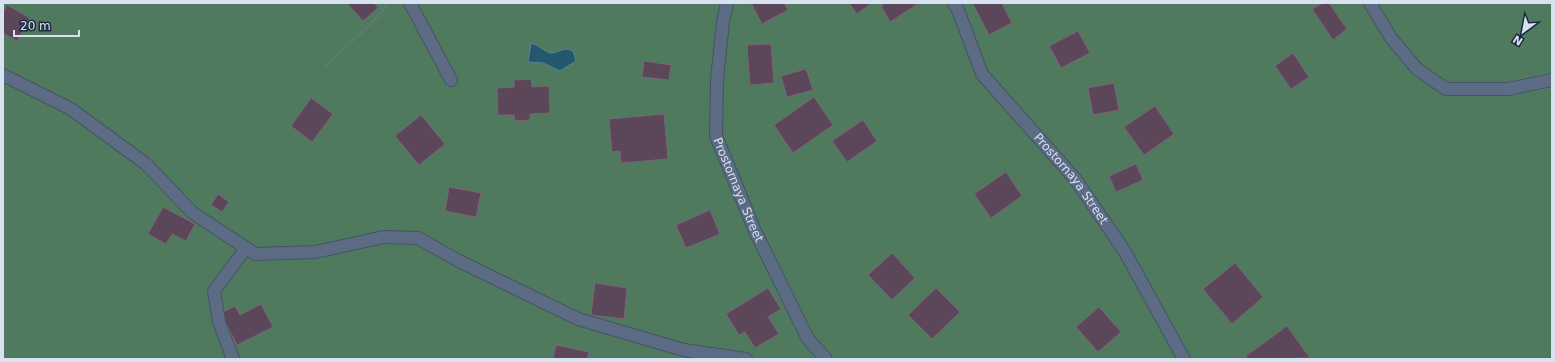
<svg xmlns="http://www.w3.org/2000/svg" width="1555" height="362" font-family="'DejaVu Sans',sans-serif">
<rect width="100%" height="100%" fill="#26354a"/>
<rect fill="#507a5e" x="3" y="3" width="1549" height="356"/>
<path fill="#24596d" stroke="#5a8294" d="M531,43C539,45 545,52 551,53C560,53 562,46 573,51L576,61L560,71L543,63L528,62Z"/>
<g fill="#5c4659" stroke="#7b6377">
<polygon points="347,3 374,3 378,8 363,21"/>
<polygon points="751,3 784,3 788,10 762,24"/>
<polygon points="849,3 872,3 857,14"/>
<polygon points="885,3 919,3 890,22 881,6"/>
<polygon points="974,3 1002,3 1012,23 989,35 973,4"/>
<polygon points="1323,3 1329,3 1347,29 1333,40 1312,9"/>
<polygon points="7,5 30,18 17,41 3,33 3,13"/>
<polygon points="1078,31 1090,53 1061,68 1049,46"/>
<polygon points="771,44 774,83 750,85 747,45"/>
<polygon points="1293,53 1309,77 1291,89 1275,66"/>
<polygon points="644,61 671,65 669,80 642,77"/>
<polygon points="806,69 813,90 787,97 781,76"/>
<polygon points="531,79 532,87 549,86 550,113 530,114 530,120 515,121 514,115 498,115 497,88 514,87 514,80"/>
<polygon points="1114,83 1119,110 1093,115 1088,88"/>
<polygon points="814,97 833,125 793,153 774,125"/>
<polygon points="311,98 333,114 312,142 291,126"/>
<polygon points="1155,106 1174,134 1144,155 1124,127"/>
<polygon points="664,114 668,159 621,163 620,151 612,152 609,119"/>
<polygon points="421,115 445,144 419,165 395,136"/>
<polygon points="863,120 877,141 847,162 832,141"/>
<polygon points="1136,164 1143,180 1116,192 1109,176"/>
<polygon points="1006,172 1022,196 991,218 974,194"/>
<polygon points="449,187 481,193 476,217 445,211"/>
<polygon points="218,194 229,202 222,212 211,205"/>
<polygon points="163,207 195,224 186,241 172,234 166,244 148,234"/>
<polygon points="710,210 720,234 686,248 676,225"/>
<polygon points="892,253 915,278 892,300 868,275"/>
<polygon points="1235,263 1263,297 1232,324 1203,289"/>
<polygon points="595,283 627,288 624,319 591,315"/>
<polygon points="768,288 781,309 768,317 779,334 755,348 745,332 739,335 726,314"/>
<polygon points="936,288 960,312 932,339 908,315"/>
<polygon points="261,304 273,327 237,345 221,313 235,306 240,315"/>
<polygon points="1099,307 1121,332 1098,352 1076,327"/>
<polygon points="1287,326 1310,358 1248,359 1246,356"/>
<polygon points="556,345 589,352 587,359 553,359"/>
</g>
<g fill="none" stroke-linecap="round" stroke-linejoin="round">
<defs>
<g id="minor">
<polyline points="410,3 451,80"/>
<path id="s1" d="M727,3L723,22L717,79L716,136L755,231L808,339L826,359"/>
<path id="s2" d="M954,3L958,10L982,74L1076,180L1125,252L1184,359"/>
<polyline points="1370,3 1391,38 1417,69 1446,89 1508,89 1552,80"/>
<polyline points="3,75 71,109 146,164 193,213 255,254 315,252 384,237 418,238 457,260 578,319 684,350 746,359"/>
<polyline points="233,359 219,322 214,291 246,248"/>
</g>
</defs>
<use href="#minor" stroke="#475365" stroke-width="14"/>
<polyline stroke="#6a7689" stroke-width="2.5" stroke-dasharray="2 2" stroke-linecap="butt" points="325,66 380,15 388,3"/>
<use href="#minor" stroke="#5b6c84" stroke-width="12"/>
</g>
<g text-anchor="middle" stroke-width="3" stroke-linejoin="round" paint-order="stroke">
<g font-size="12" fill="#d8e1ef" stroke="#1c2b40">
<text dy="4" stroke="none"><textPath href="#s2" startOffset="214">Prostornaya Street</textPath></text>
<text dy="4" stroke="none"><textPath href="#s1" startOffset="192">Prostornaya Street</textPath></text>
</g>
</g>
<rect width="1555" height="362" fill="none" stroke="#d8e1ef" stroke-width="8"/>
<g transform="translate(1523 32) rotate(212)" stroke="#1c2b40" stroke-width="3" paint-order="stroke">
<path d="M0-3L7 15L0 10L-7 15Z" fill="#d8e1ef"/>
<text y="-6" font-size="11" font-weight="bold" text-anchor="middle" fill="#d8e1ef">N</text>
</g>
<path d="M14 30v6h65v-6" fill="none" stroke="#d8e1ef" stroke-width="2"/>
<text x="20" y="30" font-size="12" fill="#d8e1ef" stroke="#1c2b40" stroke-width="3" paint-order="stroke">20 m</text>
</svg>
